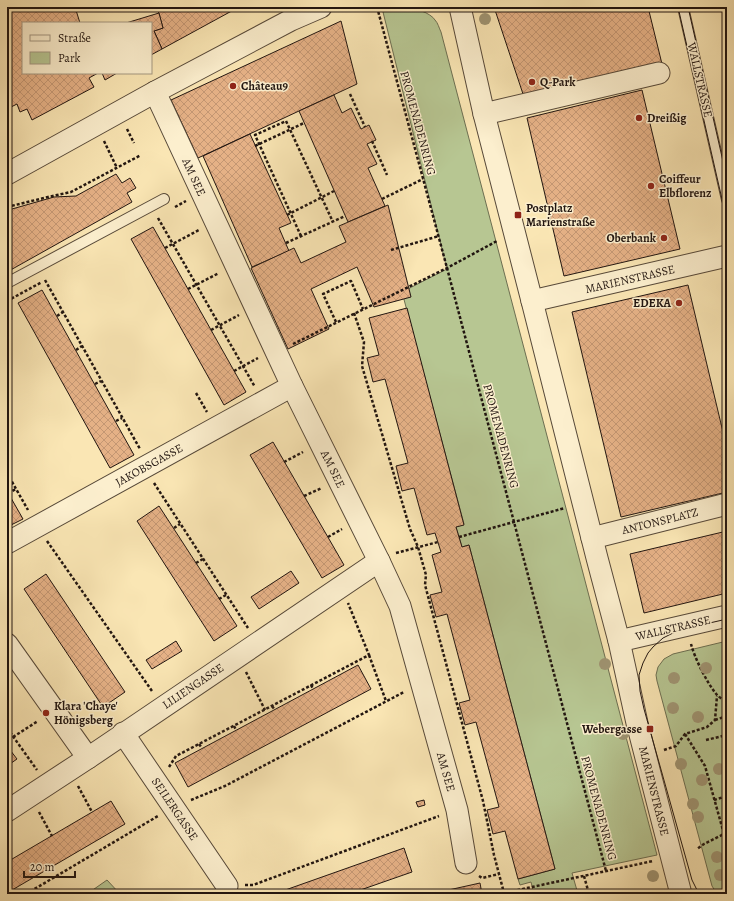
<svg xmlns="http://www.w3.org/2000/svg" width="734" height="901" font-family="Alegreya,serif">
<defs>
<pattern id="building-cross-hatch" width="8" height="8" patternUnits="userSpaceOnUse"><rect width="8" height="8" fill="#e5b186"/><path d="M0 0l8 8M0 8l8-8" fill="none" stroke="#c49773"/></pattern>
</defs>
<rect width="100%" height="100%" fill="#fae6b4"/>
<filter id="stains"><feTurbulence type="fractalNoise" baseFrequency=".005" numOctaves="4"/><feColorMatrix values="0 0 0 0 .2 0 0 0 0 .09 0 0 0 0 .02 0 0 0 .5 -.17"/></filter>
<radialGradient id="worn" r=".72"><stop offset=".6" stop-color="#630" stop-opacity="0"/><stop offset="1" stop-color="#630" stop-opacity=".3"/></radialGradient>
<g fill="#b7c692" stroke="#6c6e51">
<path d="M405,7C413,7 431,13 435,20C438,23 439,28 441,32L657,855L572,873L578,894H534L531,882L520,885L518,879L555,869L469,545L462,547L456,527L464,524L402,292L447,269L383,12L396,8Z"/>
<polygon points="727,641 727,894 717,894 712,886 657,681 656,675 658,667 664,659 673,654"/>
<polygon points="107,880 120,894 87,894"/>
</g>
<g fill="url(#building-cross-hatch)" stroke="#211510">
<polygon points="7,7 75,7 80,23 23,23 23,73 98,73 89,78 94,87 32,120 27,109 20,112 17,104 7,109"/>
<polygon points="157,7 239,7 162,49 154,31 163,28"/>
<polygon points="494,7 648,7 662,64 524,97"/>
<polygon points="159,13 163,28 154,31 162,49 151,55 151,23 126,23"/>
<polygon points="341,21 357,84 198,158 171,100"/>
<polygon points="102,73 117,73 105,80"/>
<polygon points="642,90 680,249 564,276 527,118"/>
<polygon points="334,95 342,113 351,108 361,129 369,125 376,140 367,144 377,164 368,168 385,206 348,222 299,111"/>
<polygon points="250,134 291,223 279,228 289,251 252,267 203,156"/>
<polygon points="116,174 122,183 130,178 136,188 127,193 132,202 7,272 7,212 12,209 54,197 76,196"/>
<polygon points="388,205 411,297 374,307 357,267 311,289 329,329 288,349 251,268 294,248 301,263 346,242 339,226"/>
<polygon points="153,227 246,392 224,405 131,239"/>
<polygon points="688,285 727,449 727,492 621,517 572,312"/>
<polygon points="42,290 134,455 110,468 18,303"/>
<polygon points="407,308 464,525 456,527 462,547 469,545 555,869 518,879 505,831 493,834 487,810 499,807 476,722 465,725 459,703 470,700 447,614 436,617 430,595 442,592 432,555 441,552 435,533 427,535 414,488 402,491 396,466 408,463 385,379 373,382 367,358 379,355 369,318"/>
<polygon points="273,442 344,565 322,578 250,455"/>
<polygon points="7,491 23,519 7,527"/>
<polygon points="159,506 237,626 214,641 137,521"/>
<polygon points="727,531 727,593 644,613 630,554"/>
<polygon points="291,571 299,583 259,609 251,597"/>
<polygon points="46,574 125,692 103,707 24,589"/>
<polygon points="176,641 182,651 152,669 146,660"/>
<polygon points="358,665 371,689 188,787 175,763"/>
<polygon points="7,746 17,759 7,766"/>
<polygon points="424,800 425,805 418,807 416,802"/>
<polygon points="111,801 125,824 7,893 7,862"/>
<polygon points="404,848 412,872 349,894 274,894"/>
<polygon points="480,883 482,894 444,894 444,891"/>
</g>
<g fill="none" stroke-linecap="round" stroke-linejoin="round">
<defs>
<g id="service">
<polyline points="683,7 727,200"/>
<polyline points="7,283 164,199"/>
</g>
<g id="minor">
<polyline points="460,7 484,114 532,301 597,558 619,641 637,723 681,894"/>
<polyline points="155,92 292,386 379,561 400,606 457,810 466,863"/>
<polyline points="484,114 659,73"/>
<polyline points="7,174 155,92 291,20 321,7"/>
<polyline points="532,301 727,256"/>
<polyline points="592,538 727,504"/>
<polyline points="7,543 292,386"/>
<polyline points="619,641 727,616"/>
<polyline points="7,644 88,758"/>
<polyline points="123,733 227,886"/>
<polyline points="7,811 88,758 379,561"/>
</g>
</defs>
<use href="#service" stroke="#574939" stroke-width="12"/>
<use href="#minor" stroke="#574939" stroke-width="23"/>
<g stroke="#211510" stroke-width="2.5" stroke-dasharray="3 2" stroke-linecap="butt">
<polyline points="377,7 447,268 606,871"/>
<polyline points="726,90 727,95"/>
<polyline points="350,94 365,127"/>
<polyline points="127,129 134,143"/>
<polyline points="104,141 117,168"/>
<polyline points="372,141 387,175"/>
<polyline points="255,146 304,123"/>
<polyline points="382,199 423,179"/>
<polyline points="7,207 48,197 71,192 141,155"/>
<polyline points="175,207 186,201"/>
<polyline points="287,215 334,191"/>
<polyline points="158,218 255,387"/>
<polyline points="301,236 255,135 286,121 333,222"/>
<polyline points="286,243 345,216"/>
<polyline points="165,248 199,230"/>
<polyline points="391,250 439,236"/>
<polyline points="45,280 140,449"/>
<polyline points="188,289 219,273"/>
<polyline points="7,301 42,282"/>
<polyline points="354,313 364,342 362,366 410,529 418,547 426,575 425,585 483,801 494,855 504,893 653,861"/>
<polyline points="57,316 63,312"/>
<polyline points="336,322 323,294 351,281 363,309"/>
<polyline points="211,330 239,315"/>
<polyline points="293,344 447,268 497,241"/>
<polyline points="76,350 82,346"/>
<polyline points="234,371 258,358"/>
<polyline points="95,384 101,381"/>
<polyline points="196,393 207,412"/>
<polyline points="116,421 122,418"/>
<polyline points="284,462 303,452"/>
<polyline points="7,473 28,510"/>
<polyline points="154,483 248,628"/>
<polyline points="8,493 16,489"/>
<polyline points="304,496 322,488"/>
<polyline points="174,528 180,524"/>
<polyline points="328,537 342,529"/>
<polyline points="459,537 565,508"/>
<polyline points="47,541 152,691"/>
<polyline points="396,553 438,542"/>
<polyline points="196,563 203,559"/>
<polyline points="219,599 226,595"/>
<path d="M691,644C695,659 707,683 717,695C720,698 724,700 727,703"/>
<polyline points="369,655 386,701"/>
<polyline points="246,672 265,710"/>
<polyline points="311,685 313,689"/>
<polyline points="272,706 275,710"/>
<polyline points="724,717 727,728"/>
<polyline points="715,720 727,716"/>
<polyline points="234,726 236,730"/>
<polyline points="7,728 37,770"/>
<polyline points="685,734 705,766 724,834 704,844 697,849"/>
<polyline points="13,737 38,721"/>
<polyline points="706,740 727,735"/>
<polyline points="199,744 202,748"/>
<polyline points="664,750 676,746 685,734 707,727 715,720 717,696"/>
<polyline points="169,767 176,756 369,655 348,603"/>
<polyline points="78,786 92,812"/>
<polyline points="191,800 225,786 404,692"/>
<polyline points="714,800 727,796"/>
<polyline points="39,812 52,836"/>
<polyline points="7,855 10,860"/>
<polyline points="479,876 482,878 499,874"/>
<polyline points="584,876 589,894"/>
<polyline points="245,885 253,885 439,816"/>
<polyline points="26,894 158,816"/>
</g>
<use href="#service" stroke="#fcefce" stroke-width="10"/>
<use href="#minor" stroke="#fcefce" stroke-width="21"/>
<g stroke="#211510" stroke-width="1">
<polyline points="678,7 727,221"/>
<polyline points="688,7 727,179"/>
<polyline points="699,894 692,880 644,709 640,691 639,675 643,663 648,653 653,647 663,638 679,630 727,619"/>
</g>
</g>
<g fill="#a09573">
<circle cx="485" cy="19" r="6"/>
<circle cx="605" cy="664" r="6"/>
<circle cx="706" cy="668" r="6"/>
<circle cx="674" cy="678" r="6"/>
<circle cx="673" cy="708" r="6"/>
<circle cx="698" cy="717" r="6"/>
<circle cx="623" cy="734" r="6"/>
<circle cx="681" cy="764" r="6"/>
<circle cx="719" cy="769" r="6"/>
<circle cx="702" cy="780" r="6"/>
<circle cx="693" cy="804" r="6"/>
<circle cx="698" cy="817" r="6"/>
<circle cx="717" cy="857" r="6"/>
<circle cx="720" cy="875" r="6"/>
<circle cx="653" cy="876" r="6"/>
</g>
<g fill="#8f2418" stroke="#fcefce" stroke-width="1.5">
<circle cx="532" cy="82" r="4"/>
<circle cx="233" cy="86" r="4"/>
<circle cx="639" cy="118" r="4"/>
<circle cx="651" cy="186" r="4"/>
<rect x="514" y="211" width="8" height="8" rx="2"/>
<circle cx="664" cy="238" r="4"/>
<circle cx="679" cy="303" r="4"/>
<circle cx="46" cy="713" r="4"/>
<rect x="646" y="725" width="8" height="8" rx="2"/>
</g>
<g text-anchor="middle" stroke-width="3" stroke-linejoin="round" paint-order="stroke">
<g font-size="12" fill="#211510" stroke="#fcefce">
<text transform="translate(700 80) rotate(77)" y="4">WALLSTRASSE</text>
<text transform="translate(418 123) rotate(75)" y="4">PROMENADENRING</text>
<text transform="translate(194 177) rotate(65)" y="4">AM SEE</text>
<text transform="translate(630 279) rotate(-13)" y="4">MARIENSTRASSE</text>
<text transform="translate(501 436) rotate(75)" y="4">PROMENADENRING</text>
<text transform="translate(149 465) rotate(-29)" y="4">JAKOBSGASSE</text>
<text transform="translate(333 469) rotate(64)" y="4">AM SEE</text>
<text transform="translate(660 521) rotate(-14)" y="4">ANTONSPLATZ</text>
<text transform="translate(673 628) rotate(-13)" y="4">WALLSTRASSE</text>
<text transform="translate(193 686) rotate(-34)" y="4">LILIENGASSE</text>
<text transform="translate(446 772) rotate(74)" y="4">AM SEE</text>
<text transform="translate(654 791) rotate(76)" y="4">MARIENSTRASSE</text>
<text transform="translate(599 808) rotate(75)" y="4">PROMENADENRING</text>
<text transform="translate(175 809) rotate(56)" y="4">SEILERGASSE</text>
</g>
<g font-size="12" font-weight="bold" fill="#211510" stroke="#fcefce" text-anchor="start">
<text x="540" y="86">Q-Park</text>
<text x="241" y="90">Château9</text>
<text x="647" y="122">Dreißig</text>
<text x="659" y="183">Coiffeur<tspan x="659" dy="14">Elbflorenz</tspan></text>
<text x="526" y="212">Postplatz<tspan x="526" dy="14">Marienstraße</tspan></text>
<text x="656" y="242" text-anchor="end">Oberbank</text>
<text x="671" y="307" text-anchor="end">EDEKA</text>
<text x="54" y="710">Klara 'Chaye'<tspan x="54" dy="14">Hönigsberg</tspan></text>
<text x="642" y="733" text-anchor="end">Webergasse</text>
</g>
</g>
<rect width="734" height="901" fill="none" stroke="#fae6b4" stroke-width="24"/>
<rect x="8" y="8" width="718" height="885" fill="none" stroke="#211510" stroke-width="2"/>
<rect x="12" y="12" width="710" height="877" fill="none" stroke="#211510"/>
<rect x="22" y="22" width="130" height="52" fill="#fcefce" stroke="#a49882"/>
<rect x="30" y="35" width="20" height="6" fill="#fcefce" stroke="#a49882"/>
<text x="58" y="42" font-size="12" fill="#211510">Straße</text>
<rect x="30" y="52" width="20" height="12" fill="#b7c692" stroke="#a49882"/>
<text x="58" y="62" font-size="12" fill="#211510">Park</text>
<path d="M24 871v6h51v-6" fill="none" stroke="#211510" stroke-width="2"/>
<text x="30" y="871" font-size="12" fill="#211510" stroke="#fcefce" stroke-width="3" paint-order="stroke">20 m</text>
<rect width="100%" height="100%" filter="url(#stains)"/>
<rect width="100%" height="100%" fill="url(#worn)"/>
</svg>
